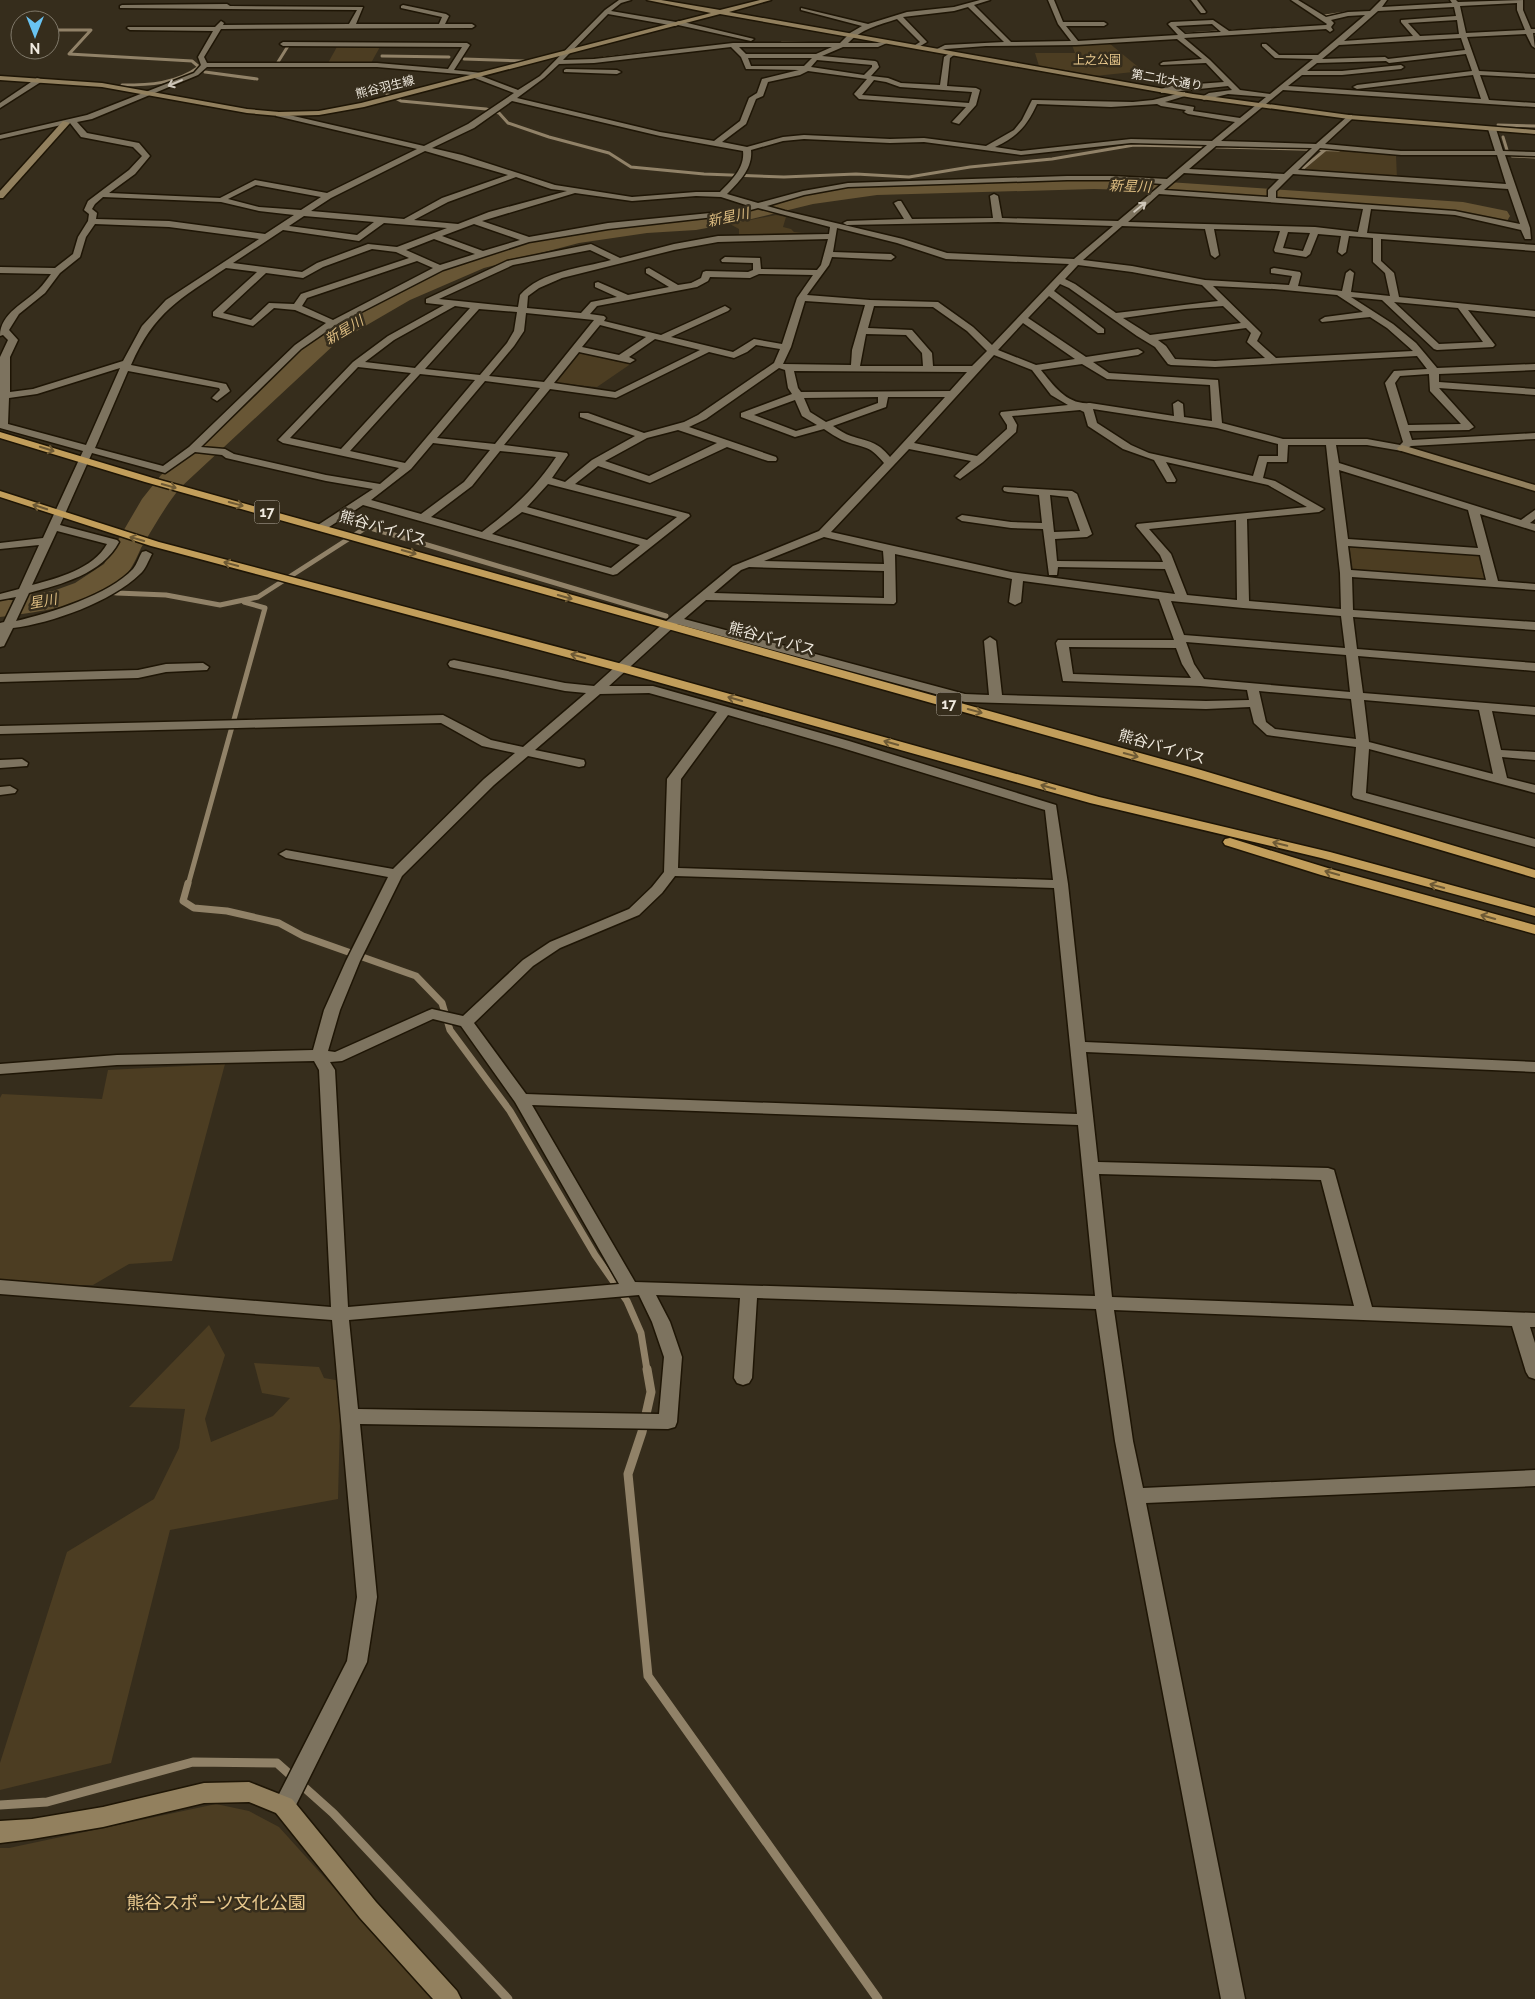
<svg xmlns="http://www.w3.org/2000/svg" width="1535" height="1999" font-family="Raleway,'Noto Sans JP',sans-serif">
<rect width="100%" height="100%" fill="#362d1c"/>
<g fill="#4c3d22">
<polygon points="1109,43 1143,71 1095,76 1039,66 1035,53 1075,53 1072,45"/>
<polygon points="338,45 381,45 371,63 328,63"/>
<polygon points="1327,149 1396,155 1397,179 1302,172"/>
<polygon points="776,215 786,217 783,227 791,229 794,232 802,233 739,235 739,229 730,224"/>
<polygon points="581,351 632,363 597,387 556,383"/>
<polygon points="1349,543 1478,554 1485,581 1353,571"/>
<polygon points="225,1064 172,1261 129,1264 93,1285 47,1285 0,1281 0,1098 2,1094 102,1099 108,1070"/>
<polygon points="209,1325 225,1355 205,1419 211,1442 273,1416 290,1398 262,1393 254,1363 319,1367 324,1378 341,1381 338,1499 170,1530 111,1763 0,1790 0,1763 67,1552 154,1499 179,1448 185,1409 129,1407"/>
<polygon points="216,1804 249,1811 279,1827 434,1999 0,1999 0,1848 9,1848"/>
</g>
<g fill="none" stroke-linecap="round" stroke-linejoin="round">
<g stroke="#918268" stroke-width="3">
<polyline points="1325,16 1345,13"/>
<path d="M50,30H91L69,54L192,61L199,67C176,84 149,85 122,85"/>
<polyline points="17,31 20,30"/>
<polyline points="1232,31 1300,27"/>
<polyline points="1535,33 1535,35"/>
<polyline points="1186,34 1217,32"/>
<polyline points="782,43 836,44"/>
<polyline points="382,56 449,57"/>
<polyline points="604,58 649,53"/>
<polyline points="464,59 524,61"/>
<polyline points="278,62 288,46"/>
<polyline points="205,72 257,79"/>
<polyline points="387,94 401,101 486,109 499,113 508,123 549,137 609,153 631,167 704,174 784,177 856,174 909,177 970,167 1052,159 1134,145 1339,150"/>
<polyline points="1498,125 1535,126"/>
<polyline points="1503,137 1507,150"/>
<polyline points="1512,156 1535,157"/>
<polyline points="1301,170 1326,149"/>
</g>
<g stroke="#918268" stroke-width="5">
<polyline points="85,589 117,593 166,595 220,605 258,597 367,527 666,616"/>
<polyline points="188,885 265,608 244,602"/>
</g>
<polyline stroke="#918268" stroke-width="7" points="188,883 183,901 194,908 227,911 279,923 303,936 416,976 442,1003 450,1030 510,1111 595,1255 627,1301 641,1333 647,1370"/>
<g stroke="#918268" stroke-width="9">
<polyline points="647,1369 651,1392 642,1432 628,1474 648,1676 878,1999"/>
<polyline points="0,1805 47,1802 193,1762 277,1763 333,1813 508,1999"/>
</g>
<path fill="#685635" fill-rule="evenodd" d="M1094,177L1463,202L1507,211L1510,216L1507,221L1499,222L1463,214L1129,190L1094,189L877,195L813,204L739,222L696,230L647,233L579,243L484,268L410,300L336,343L181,487C165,506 154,527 141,548C137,557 132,568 126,575C96,607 40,611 0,617V599L53,591L75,583L104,564L142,499L161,475L318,333L394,290L468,258L578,230L647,221L696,218L739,210L813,192L877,183Z"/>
<defs>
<g id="street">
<path d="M619,0H631L621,3L611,11L676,22L679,21L754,39L751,41L678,25L675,26L608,14L563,60L594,59L733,43H840L850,33L862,26L801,10V8L868,24L907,12L954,7L980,0H990L974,5L1011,42L1071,41L1058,24L1048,0H1054L1063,22H1104L1107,24L1104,26H1066L1078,41L1178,35L1168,24L1171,22L1213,20L1229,31L1326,25L1327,24L1291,0H1298L1326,17L1348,12L1370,11L1381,0H1387L1382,7L1452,3L1450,0H1456L1458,2L1523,0V10L1531,29H1535V33H1533L1535,48L1532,46L1526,34L1467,37L1479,71L1535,74V78L1480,75L1489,100L1535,103V107L1283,90L1221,141L1316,144L1349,115H1352V119L1325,144L1401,151H1495L1488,129L1492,127L1496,129L1503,151L1535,152V156L1505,155L1530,228L1531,239H1525L1521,230L1455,215L1371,209L1367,233L1535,245V251L1381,239V261L1394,273L1399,297L1535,311V317L1468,310L1495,345L1493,347L1437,350L1434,349L1382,300L1351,297L1393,324L1416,343L1437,368L1535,364V370L1439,374V382L1535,389V395L1439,388L1474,427L1469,430L1409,431L1412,440L1535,433V439L1411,446L1402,451L1367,445H1336L1339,463L1521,520L1535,510V519L1530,523L1535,524V531L1480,514L1498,581L1535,584V590L1352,577L1353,610L1535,622V630L1353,617L1357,649L1535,663V671L1358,656L1363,693L1535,707V715L1492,711L1501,750L1535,752V760L1502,757L1507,778L1535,785V793L1369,749L1366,793L1535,839V847L1354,798L1352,795L1356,747L1267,735L1254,723L1250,707L1206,709L965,702L677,624L609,686H653L849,741L1056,805L1068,884L1085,1042L1535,1062V1072L1086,1052L1098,1162L1328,1168L1334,1170L1372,1307L1535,1313V1327H1530L1535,1343V1379L1529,1377L1526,1372L1512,1326L1114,1310L1133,1441L1143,1488L1535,1470V1486L1146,1503L1245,1999H1221L1115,1441L1096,1309L757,1298L752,1378L749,1383L743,1385L737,1383L734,1378L740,1298L656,1295L670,1322L682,1357L677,1422L675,1427L668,1429L360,1424L377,1597L367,1662L292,1813L284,1816L276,1813L273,1806L347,1661L357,1597L332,1320L0,1294V1280L331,1307L319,1070L314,1061L117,1065L0,1074V1064L117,1055L313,1050L324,1010L346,961L388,877L286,858L279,854L286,850L393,869L484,779L515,753L482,746L441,723L0,734V726L443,715L491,740L523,747L586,693L565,691L454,668L450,667L448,664L450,661L454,660L565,683L594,686L658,628L733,566L819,531L884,463C868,443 863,449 842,440C836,437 830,433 824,429L795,437L741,417V413L792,394L788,388L785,370L779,368L706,419L689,427L776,457L777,459L776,461H768L727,447L650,483L598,466L575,484L689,514L690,516L617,574L613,575L363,505L326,529H318L317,527L318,525L373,489L326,481L226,458L222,455L195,452L165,473L92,453L60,525L117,540L119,542C102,574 62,584 29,593L16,621C50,613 109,595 133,569C137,564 139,557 142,552L146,551L152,554C148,561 146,569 140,574C111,602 52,623 13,628L4,646L0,647V623L4,622L16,597L0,600V594L19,589L39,545L0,549V543L43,538L83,451L0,428V357L8,340L3,335L0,336C0,313 25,303 39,289C43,285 47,279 51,274L0,273V267L55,268L73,254L78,237L88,221L89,214L84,210L88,201L129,170L142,156L133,147L81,137L70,123L0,139V135L87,115L194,73L201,65L198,57L213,31L130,30L127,28L128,27H215L221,21L224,23L223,25L349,24L357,10L120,8V6L122,5L227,4L230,6L363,7L356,24H439L442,17L401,8V6L403,5L446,14L449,16L445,24H472L475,26L472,28L221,29L204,57L207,63H377L448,69L462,47L283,46L280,44L283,42L467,43L470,45L454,70L482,73L484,74L481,76L518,90L540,76L605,10ZM1517,3V10L1525,30L1466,33L1460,6ZM968,7L1004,42L945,45L935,50V52L946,49L986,46L1076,45L1177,39L1202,59L1163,62L1160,64L1161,65L1206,63L1224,82L1170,86L1161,89V93L1228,86L1232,90L1209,93L1200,98L1204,100L1228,94L1266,97L1240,118L1193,111L1194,107L1165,102L1185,96V92L1153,100L1133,102L1035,100H1032L1022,120L1014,130L986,146L924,138L890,139L804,135L783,137L747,147L722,142L746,124L756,99L763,96L768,82L800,75L808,71L867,79L854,94L859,99L966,107L952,122L959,124L976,105L980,90L976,88L947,86L950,58L954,55V53H950L944,57L940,85L901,83L888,78L871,76L879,67L877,62L875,61L822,56L843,47H878L887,43V41L877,43H848C861,29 879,25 897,19L920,42L912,47L917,48L927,42L903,17L954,11ZM1454,7L1456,16L1401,20V22L1413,36L1344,41L1378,11ZM1365,15L1318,55H1279L1266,44H1262V46L1275,58L1313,59L1270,94L1240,90L1210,60L1184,38L1326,29L1330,32L1333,30L1331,27L1334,23L1331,20L1348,16ZM1457,20L1459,34L1420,36L1408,23ZM1212,24L1221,32L1185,34L1176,26ZM1461,38L1465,50L1388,59L1385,57L1322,59L1339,45ZM731,47L741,57L746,69L799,70L762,79L757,93L749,98L740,121L714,141L660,132L517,98L544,78L559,64L594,63ZM739,47H832L816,54H746ZM1466,54L1472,71L1357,85L1353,87L1357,89L1473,75L1481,99L1288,86L1302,75H1342L1401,69L1404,67L1401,65L1342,71H1307L1317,63L1386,61L1389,63ZM748,58H812L804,66H751ZM817,60L872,65V67L864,75L811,67ZM207,67H377L471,75L472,77L514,93L468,124L424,146L276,112V116L417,149L327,193L255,180L220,198L109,193L135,174L150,156L139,143L87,133L77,122L92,119L198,75ZM874,80L886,82L900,87L972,92L969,103L862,95ZM512,101L660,136L743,151C745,168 731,181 720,192H696L632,197L555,185L462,155L432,148L474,128ZM1037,104L1111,107L1157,104L1161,106L1186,110L1184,112L1188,114L1235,122L1212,141L1131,139L1021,151L995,147C1017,137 1027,126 1037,104ZM804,139L890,143L924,142L1021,155L1131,143L1207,145L1167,179L1111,176H1067L848,183L803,191L758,203L727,194C739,182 753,168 751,150L783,141ZM1216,146L1312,148L1284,174L1189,169ZM1320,148L1401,155H1497L1506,184L1298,170ZM425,151L508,175L442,198L404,219L311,211L331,198ZM1184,173L1279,179L1268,190V197L1164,190ZM1293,174L1508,189L1520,224L1455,211L1276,198V191ZM516,177L551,189L567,191L489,212L458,224L414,220L448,202ZM1067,180H1111L1162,184L1118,221L1002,218L998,196L994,194L990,196L993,218L912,219L901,201H898L894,203L904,219L847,221L843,223L847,225L998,222L1113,226L1074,259L947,253L903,239L785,211L767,206L804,195L848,187ZM256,185L321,197L301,210L259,207L228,199ZM575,193L632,201L696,196L721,197L749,206L731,211L608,223L529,237L482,221ZM1159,194L1363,209L1358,232L1315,227L1128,222ZM103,197L221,202L259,211L294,215L265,234L169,221L96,219L97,213L92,209L95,204ZM758,208L830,227L829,234L718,236L674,244L620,258L591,244L507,261L426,299V303L444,305L388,336L353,362L278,440L283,443L399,468L380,484L326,475L234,454L225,449L201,447L301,349L336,325L443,270L529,242L608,229L732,215ZM304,216L374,222L357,235L289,226ZM384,223L447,228L397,247L368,244L317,263L302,272L233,263L283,230L359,241ZM95,224L169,227L259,239L166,300L142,326L123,361L33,389L10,392V357L18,340L9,330L19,314L45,293L60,273L80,257L86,237ZM474,224L520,240L483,251L442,236ZM1122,226L1205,229L1211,255L1215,258L1219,255L1214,229L1280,231L1274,250L1275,252L1306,257L1310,254L1318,234L1341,236L1338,252L1342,255L1346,252L1349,236L1373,238V262L1385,273L1390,296L1351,292L1354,273L1350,270L1346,273L1342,291L1298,286L1301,274L1300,272L1274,268L1271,269V273L1292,276L1289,285L1205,280L1132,266L1083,260ZM837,228L897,243L946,259L1069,264L992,345L973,327L938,302L870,300L807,295L829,265L832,257L891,260L895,257L891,254L833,252ZM1288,232L1310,233L1303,251L1283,248ZM434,239L475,254L440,265L406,250ZM828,239L821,265L817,270L761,269L760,258L725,257L721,260L722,262L753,263V270L748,272L706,271L703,272L701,278L691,283L678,285L649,268L646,269V273L669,287L628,295L598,282L595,283V287L617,297L591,302L581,313L527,308L528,296L539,288L562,278L674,250L718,242ZM372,249L396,252L409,258L301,294L294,304L269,303L251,320L223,313L266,273L303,278L323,267ZM590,250L611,260C582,268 541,271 520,295L518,307L439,299L513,265ZM417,261L433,268L333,320L302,306L307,298ZM1078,265L1132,272L1202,285L1218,301L1116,313L1075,284L1065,279ZM226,268L257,272L213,312V316L253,326L274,308L295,310L326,323L295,345L189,447L163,466L95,448L128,371L219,388L220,390L212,398L217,401L230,391L226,384L131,365C154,312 180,299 226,268ZM759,274L813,275L797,298L782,344L754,339L733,352L671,337L728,311L730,309L725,306L661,335L604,321L606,318L604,316L590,314L597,306L697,287L708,281L710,277L750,278ZM1060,284L1069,288L1137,336L1155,347L1168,364L1171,365L1215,367L1417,356L1427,369L1394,371L1385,383L1403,442L1400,445L1367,439H1283L1222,423L1218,380L1109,373L1093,362L1138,355L1143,352L1138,349L1086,357L1028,318L1049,296L1098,333H1104V329L1054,291ZM1213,286L1274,289L1337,295L1363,312L1325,317L1320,320L1322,322L1370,317L1387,328L1413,351L1276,358L1257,341L1261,333L1259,331ZM805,301L865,305L852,350L851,365L783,364L791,347ZM1394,302L1458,308L1483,342L1439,344ZM455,306L470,308L415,368L365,362L394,340ZM874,306L933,307L967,331L987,351L972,366H933L932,353L912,330L868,328ZM1223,306L1241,323L1150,335L1123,318L1185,309ZM479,309L517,312L514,331L507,343L480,375L425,369ZM526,313L594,320L544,382L489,376L514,346L524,331ZM1023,323L1075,359L1036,365L998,350ZM600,325L646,337L619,355L582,347ZM1246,328L1251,333L1247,342L1265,358L1215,361L1175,359L1166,346L1158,340ZM866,334L906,335L922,353L923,366H860ZM655,339L700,350L615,392L554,383L579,352L630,363L635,360L629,357ZM756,345L780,349L774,363L698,415L684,422L644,433L588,413H580V417L635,436L592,460L565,482L552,478L568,455L567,453L504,445L550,389L616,398L709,352L734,358L747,352ZM994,355L1032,370L1051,395L1068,405L1001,412L1000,414L1007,425V429L977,456L914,443ZM1082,364L1107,379L1210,385L1212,421L1184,417L1183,404L1178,401L1173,404L1174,416L1090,403C1067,405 1054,386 1041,370ZM358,367L411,373L341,449L290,438ZM120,368L86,445L8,424L9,398L37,394ZM794,371L967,372L950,391L801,392L798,388ZM420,374L475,380L405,463L350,451ZM1429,374L1430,391L1461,424L1408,425L1395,383L1400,376ZM485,381L540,388L495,444L437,438ZM878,397V403L826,422L810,412L804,398ZM888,397H945L890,457C877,441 869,442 851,436C845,434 839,430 833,426L886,407ZM795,400L802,416L817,425L796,431L754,415ZM1093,409L1217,428L1278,444V456H1259L1253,476L1149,453L1131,445L1097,423ZM1080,410L1084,412L1088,426L1123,449L1154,460L1167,482H1175L1176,480L1166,462L1268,485L1307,507L1137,524L1136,526L1160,555L1163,562L1057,561L1055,539L1087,537L1092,534L1077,494L1072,491L1004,487L1003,489L1004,491L1008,492L1039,495L1042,523L1011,522L962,515L957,518L962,521L1011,528L1043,529L1049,575H1057L1058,567L1165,569L1175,594L1011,572L831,532L909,449L971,461L955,476L960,479L983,462L1016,432L1017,425L1012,416ZM678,430L717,443L649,476L605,461L647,438ZM433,443L490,450L464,482L421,514L371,500L411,469ZM1288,445H1326L1340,573L1341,609L1249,601L1247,519L1319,512L1324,509L1275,481L1263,478L1267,462H1287ZM500,451L556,457C534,490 513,508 482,532L431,517L472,486ZM1339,470L1468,510L1478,548L1348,539ZM548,484L677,517L647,540L527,507ZM1050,495L1068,497L1080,531L1054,532ZM522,512L640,545L611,568L492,534ZM1236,520L1237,600L1187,595L1171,554L1149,529ZM57,531L107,544C93,569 58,578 32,585ZM824,537L883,551L884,564L764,561ZM1348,546L1480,555L1486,580L1351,570ZM895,554L1012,579L1009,602L1015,605L1021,602L1023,581L1159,599L1174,640H1058L1056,643L1063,681L1200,686L1247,690L1249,700L1206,701L1002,695L996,641L990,637L984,641L989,695L965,694L684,619L706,600L894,604L896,602ZM749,567L884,571V598L714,593L741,570ZM1171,601L1243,608L1341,616L1345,648L1184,635ZM1186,642L1346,655L1350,692L1204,679L1194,664ZM1069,647L1176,648L1182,664L1191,678L1073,674ZM1259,691L1351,699L1356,739L1275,729L1266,722ZM649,693L717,712L667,779L664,872L652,887L629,909L550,942L523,960L463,1016L432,1009L427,1011L335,1052L328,1051L340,1010L360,961L402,876L494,785L528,756L579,767L584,766L585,763L584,760L535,750L600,694ZM1364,700L1479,710L1493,774L1369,742ZM728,715L839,747L1045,810L1053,880L678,868L681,779ZM675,876L1054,888L1077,1114L526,1094L474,1023L533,966L560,948L639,915L662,893ZM433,1019L461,1026L515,1102L619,1284L348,1307L335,1070L330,1062L342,1061ZM532,1105L1078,1125L1095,1296L635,1282ZM1099,1174L1321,1180L1354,1306L1112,1297ZM639,1295L652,1322L664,1357L659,1414L358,1409L349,1320Z"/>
<polygon points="1191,0 1197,0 1206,12 1205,13 1201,13"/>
<polygon points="566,69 617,70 621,72 617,74 564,72 564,70"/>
<polygon points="37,78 44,80 0,108 0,103"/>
<polygon points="203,663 209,667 207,670 166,672 138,678 0,682 0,674 138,670 166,664"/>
<polygon points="22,759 28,763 27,766 0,768 0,760"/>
<polygon points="10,786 17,790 15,793 0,795 0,787"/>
</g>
<g id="secondary">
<polygon points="647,0 661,0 720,10 760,0 771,0 729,12 1193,94 1349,115 1535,130 1535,134 1349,119 1193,98 720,14 364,107 319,115 279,116 247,113 102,87 0,80 0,76 102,83 247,109 279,112 319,111 361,103 711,13"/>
<polygon points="63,121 70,123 3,198 0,198 0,191"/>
<polygon points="1402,445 1535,485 1535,491 1398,450 1397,448"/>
<polygon points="249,1782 292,1799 376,1902 457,1991 461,1999 433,1999 360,1918 276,1813 249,1802 204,1803 103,1827 32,1839 0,1843 0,1821 32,1819 103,1807 204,1783"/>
</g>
<g id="highway">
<polygon points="0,432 153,478 1201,770 1535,870 1535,878 1191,776 145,482 0,438"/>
<polygon points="0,491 159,542 626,665 1099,797 1330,852 1535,908 1535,916 1321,858 1090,803 618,671 151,546 0,497"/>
<polygon points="1230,838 1331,869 1535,925 1535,934 1321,875 1225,845 1223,842 1225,839"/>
</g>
</defs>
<use href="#street" stroke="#1e1505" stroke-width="3"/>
<use href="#secondary" stroke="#1e1505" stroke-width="3"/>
<use href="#highway" stroke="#1e1505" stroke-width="3"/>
<use href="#street" fill="#7d735f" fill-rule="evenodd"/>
<use href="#secondary" fill="#92805e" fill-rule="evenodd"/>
<use href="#highway" fill="#c29e5b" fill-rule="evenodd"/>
</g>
<defs><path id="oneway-shaft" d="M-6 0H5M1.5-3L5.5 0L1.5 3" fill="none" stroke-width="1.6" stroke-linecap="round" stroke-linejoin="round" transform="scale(1.25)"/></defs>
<g stroke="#cec6b9">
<use href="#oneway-shaft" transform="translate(175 83) rotate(157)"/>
<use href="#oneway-shaft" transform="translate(1140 207) rotate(-39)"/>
</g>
<g stroke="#6e5a35">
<use href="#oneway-shaft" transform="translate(47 449) rotate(17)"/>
<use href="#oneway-shaft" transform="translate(169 486) rotate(16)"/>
<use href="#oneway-shaft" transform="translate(236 504) rotate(15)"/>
<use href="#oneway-shaft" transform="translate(40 507) rotate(-162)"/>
<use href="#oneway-shaft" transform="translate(137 539) rotate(-164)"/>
<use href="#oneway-shaft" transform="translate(409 552) rotate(16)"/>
<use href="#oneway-shaft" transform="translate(231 564) rotate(-165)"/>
<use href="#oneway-shaft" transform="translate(565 597) rotate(16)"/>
<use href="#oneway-shaft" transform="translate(578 656) rotate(-165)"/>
<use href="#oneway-shaft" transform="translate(735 699) rotate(-164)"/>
<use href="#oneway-shaft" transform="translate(975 711) rotate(15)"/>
<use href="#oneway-shaft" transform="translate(891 743) rotate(-164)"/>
<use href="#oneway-shaft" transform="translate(1131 755) rotate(15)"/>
<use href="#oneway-shaft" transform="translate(1048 787) rotate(-164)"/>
<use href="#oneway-shaft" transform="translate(1280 844) rotate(-167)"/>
<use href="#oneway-shaft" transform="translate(1332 873) rotate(-164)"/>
<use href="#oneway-shaft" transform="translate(1437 886) rotate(-165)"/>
<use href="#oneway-shaft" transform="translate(1488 917) rotate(-164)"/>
</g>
<g text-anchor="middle" stroke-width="5" stroke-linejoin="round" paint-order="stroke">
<g font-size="12" fill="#e9c98e" stroke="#362d1c">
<text x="1097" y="64">上之公園</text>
</g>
<g font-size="12" fill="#f0eadf" stroke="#362d1c">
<text transform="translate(1167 80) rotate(10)" y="4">第二北大通り</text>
<text transform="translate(385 87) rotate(-14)" y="4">熊谷羽生線</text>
</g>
<g font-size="14" font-style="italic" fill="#dcbc81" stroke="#362d1c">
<text transform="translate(1130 186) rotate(2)" y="5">新星川</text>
<text transform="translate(728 217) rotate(-12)" y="5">新星川</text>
<text transform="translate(344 330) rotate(-31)" y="5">新星川</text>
<text transform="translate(43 601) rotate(-10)" y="5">星川</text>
</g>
<g fill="#362d1c" stroke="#b8b1a4" stroke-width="1">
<rect x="254.5" y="500.5" width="25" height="23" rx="4"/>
<rect x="936.5" y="692.5" width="25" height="23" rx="4"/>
</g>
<g font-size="14" font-weight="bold" fill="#f0eadf">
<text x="267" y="517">17</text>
<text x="949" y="709">17</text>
</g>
<g font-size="15" fill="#f0eadf" stroke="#362d1c">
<text transform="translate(383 528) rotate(16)" y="5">熊谷バイパス</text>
<text transform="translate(772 639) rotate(15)" y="5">熊谷バイパス</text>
<text transform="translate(1162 747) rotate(16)" y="5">熊谷バイパス</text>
</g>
<g font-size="18" fill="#e9c98e" stroke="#362d1c">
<text x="216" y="1909">熊谷スポーツ文化公園</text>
</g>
</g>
<g transform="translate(35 35) rotate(180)"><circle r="24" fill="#362d1c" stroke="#80796a"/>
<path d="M0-4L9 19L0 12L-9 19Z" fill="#69c3f1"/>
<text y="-8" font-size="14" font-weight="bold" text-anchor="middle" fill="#f0eadf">N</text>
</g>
</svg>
